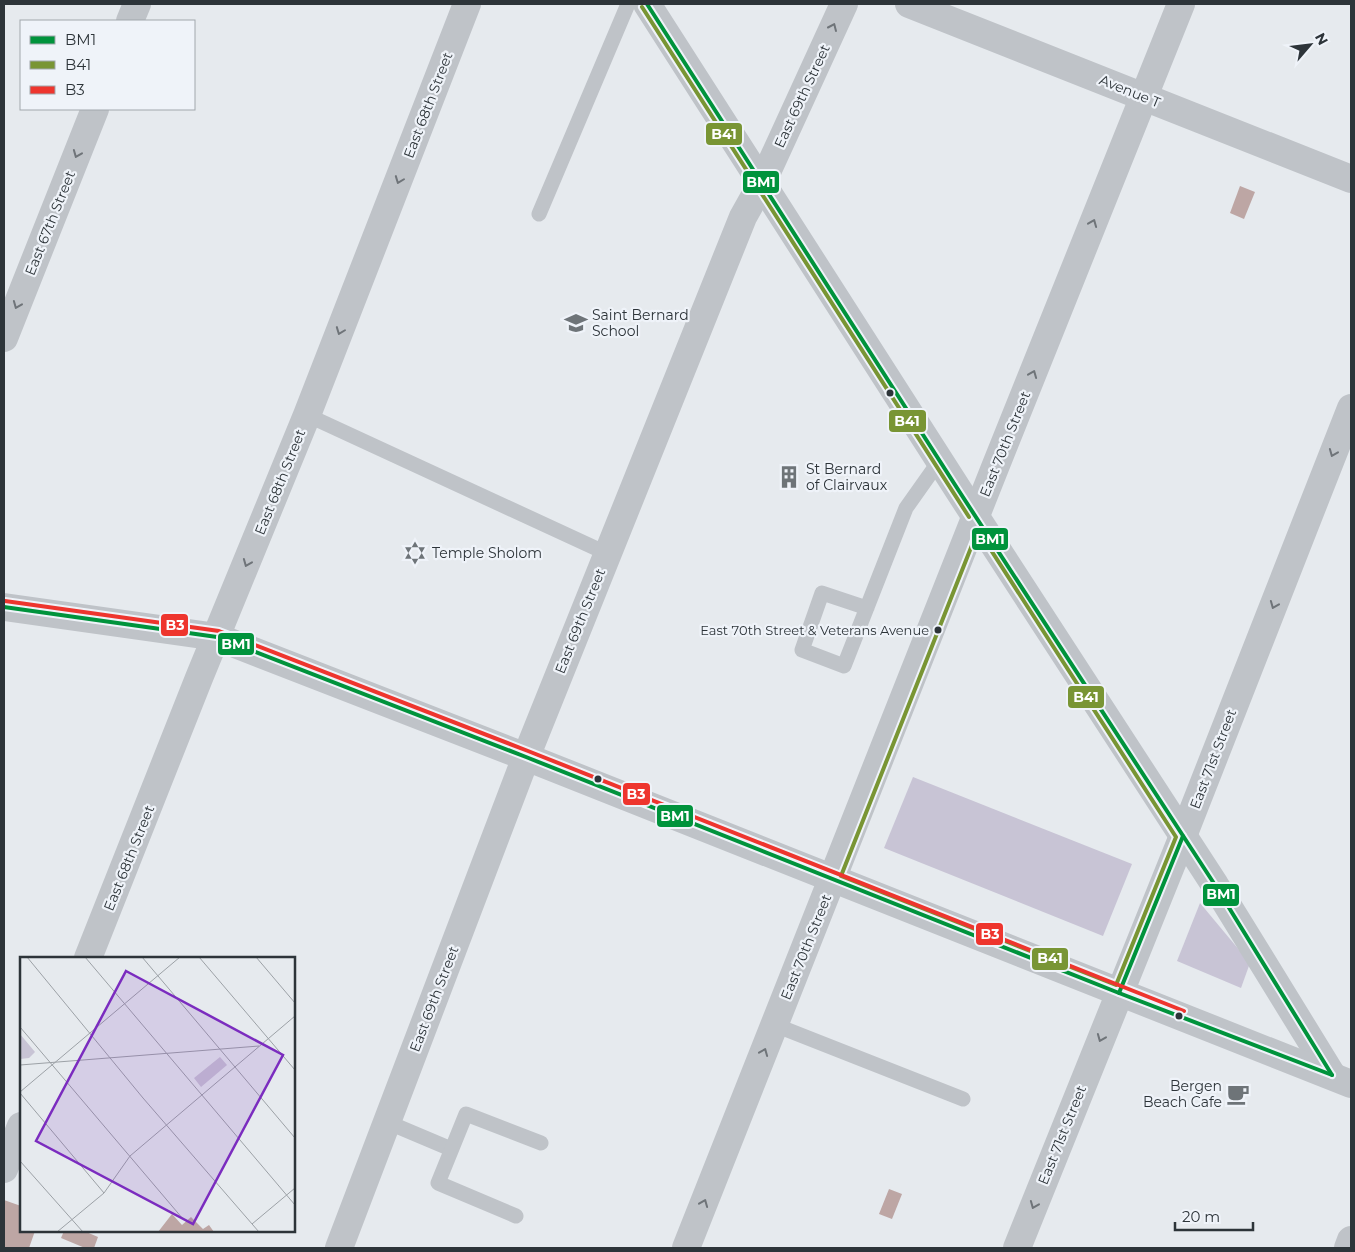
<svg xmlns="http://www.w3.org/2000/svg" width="1355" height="1252" font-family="Montserrat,sans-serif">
<rect width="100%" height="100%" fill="#e6eaee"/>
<g fill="#c8c4d5">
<polygon points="913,777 1132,864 1103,936 884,848"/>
<polygon points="1200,903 1250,963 1241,988 1177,961"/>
</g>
<g fill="#bda6a4">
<polygon points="1240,186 1255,192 1244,219 1230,213"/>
<polygon points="889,1189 902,1194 892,1219 879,1214"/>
<polygon points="4,1200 21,1206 21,1231 35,1231 29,1248 4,1248"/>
<polygon points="64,1231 84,1231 98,1237 94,1248 85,1248 61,1238"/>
</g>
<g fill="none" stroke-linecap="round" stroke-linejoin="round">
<g stroke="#bfc3c8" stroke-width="15">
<polyline points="539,214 628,4"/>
<polyline points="307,415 606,553"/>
<polyline points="867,608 822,593 802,650 844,666 906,508 940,460"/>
<polyline points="775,1025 963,1099"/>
<polyline points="387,1122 451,1149"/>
<polyline points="516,1216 438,1183 466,1114 541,1143"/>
</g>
<g stroke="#bfc3c8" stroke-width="28">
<polyline points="647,4 959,491 1215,885 1332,1075"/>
<polyline points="909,4 1351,179"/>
<polyline points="130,21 137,4"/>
<polyline points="4,338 95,109"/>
<polyline points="4,607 217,637 526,757 1351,1084"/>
<polyline points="88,958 199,678 307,415 467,4"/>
<polyline points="4,1169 21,1126"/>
<polyline points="339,1248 526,757 743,217 762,183 844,4"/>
<polyline points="686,1248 994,470 1181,4"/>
<polyline points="1017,1248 1183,836 1351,408"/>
<polyline points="1348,1248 1351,1240"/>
</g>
<defs>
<g id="bus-1">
<polyline points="647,4 959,491 1215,885 1332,1075"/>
<polyline points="4,607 217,637 526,757 1119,993 1332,1075"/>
<polyline points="1119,993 1183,836"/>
</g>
<g id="bus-2">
<polyline points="642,7 969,517"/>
<polygon points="978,530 1176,837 1116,985 841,876"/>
</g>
<polyline id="bus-3" points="5,601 219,631 528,751 1184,1011"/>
</defs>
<use href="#bus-1" stroke="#eff3f9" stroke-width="8"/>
<use href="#bus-2" stroke="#eff3f9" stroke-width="8"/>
<use href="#bus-3" stroke="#eff3f9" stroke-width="8"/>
<use href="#bus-1" stroke="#00933c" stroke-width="4"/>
<use href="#bus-2" stroke="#799534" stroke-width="4"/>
<use href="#bus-3" stroke="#ee352e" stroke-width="4"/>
</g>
<defs><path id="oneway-chevron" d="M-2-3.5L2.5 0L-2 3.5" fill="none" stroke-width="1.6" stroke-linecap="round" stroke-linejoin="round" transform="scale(1.25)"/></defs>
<g stroke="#6f7479">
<use href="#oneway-chevron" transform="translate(833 27) rotate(-66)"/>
<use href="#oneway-chevron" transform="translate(77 154) rotate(112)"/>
<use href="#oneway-chevron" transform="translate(399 180) rotate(111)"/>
<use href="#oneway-chevron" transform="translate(1093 223) rotate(-68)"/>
<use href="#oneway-chevron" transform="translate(17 305) rotate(112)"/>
<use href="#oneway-chevron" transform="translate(340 331) rotate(111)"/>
<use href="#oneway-chevron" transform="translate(1033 374) rotate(-68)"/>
<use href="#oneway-chevron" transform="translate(1333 453) rotate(112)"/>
<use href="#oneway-chevron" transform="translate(247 563) rotate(112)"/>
<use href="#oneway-chevron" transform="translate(1274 605) rotate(112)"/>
<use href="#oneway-chevron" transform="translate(1101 1038) rotate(112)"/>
<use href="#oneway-chevron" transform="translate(764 1052) rotate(-68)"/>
<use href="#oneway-chevron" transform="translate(704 1203) rotate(-68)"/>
<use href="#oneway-chevron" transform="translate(1034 1205) rotate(112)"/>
</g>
<defs>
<symbol id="school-bare" viewBox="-9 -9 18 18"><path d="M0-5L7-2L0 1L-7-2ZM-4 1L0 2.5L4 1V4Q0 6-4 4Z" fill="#6e7478" stroke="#eff3f9" stroke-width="2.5" paint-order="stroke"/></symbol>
<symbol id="building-bare" viewBox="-9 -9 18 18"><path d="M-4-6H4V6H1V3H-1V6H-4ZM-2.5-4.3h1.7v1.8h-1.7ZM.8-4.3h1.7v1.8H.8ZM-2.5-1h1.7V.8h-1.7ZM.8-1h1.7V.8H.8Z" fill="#6e7478" stroke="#eff3f9" stroke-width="2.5" paint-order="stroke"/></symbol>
<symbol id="synagogue-bare" viewBox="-9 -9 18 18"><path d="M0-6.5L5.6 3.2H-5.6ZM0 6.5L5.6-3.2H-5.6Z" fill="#6e7478" stroke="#eff3f9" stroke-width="2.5" paint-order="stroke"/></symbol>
<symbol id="cafe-bare" viewBox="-9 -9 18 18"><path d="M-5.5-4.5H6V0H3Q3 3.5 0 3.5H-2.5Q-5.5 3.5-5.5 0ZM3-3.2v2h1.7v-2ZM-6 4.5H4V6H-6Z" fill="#6e7478" stroke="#eff3f9" stroke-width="2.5" paint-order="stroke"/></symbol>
</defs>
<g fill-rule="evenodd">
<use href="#school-bare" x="560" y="307" width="32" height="32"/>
<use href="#building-bare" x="773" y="461" width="32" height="32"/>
<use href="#synagogue-bare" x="399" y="537" width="32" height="32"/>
<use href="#cafe-bare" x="1222" y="1078" width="32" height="32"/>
</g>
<g fill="#2d3439" stroke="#eff3f9" stroke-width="2">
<circle cx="890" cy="393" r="4.5"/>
<circle cx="938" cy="630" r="4.5"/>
<circle cx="598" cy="779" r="4.5"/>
<circle cx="1179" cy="1016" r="4.5"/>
</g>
<g text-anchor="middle" stroke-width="4.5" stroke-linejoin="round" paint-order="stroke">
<g font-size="13" fill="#2d3439" stroke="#eff3f9" text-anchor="end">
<text x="929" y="635">East 70th Street &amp; Veterans Avenue</text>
</g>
<g font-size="14" fill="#2d3439" stroke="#eff3f9">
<text transform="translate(1130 91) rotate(22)" y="5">Avenue T</text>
<text transform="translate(802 96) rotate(-65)" y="5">East 69th Street</text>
<text transform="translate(428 105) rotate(-69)" y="5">East 68th Street</text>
<text transform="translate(50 223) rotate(-68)" y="5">East 67th Street</text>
<text transform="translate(1005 444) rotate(-68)" y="5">East 70th Street</text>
<text transform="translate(280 482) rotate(-68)" y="5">East 68th Street</text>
<text transform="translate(580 621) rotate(-68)" y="5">East 69th Street</text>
<text transform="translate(1213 759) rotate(-69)" y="5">East 71st Street</text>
<text transform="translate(129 858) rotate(-68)" y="5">East 68th Street</text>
<text transform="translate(806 947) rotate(-68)" y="5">East 70th Street</text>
<text transform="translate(434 999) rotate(-69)" y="5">East 69th Street</text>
<text transform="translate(1062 1135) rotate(-68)" y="5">East 71st Street</text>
</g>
<g font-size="14" fill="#2d3439" stroke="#eff3f9" text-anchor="start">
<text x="592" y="320">Saint Bernard<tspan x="592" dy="16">School</tspan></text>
<text x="806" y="474">St Bernard<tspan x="806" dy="16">of Clairvaux</tspan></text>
<text x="432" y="558">Temple Sholom</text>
<text x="1222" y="1091" text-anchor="end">Bergen<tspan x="1222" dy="16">Beach Cafe</tspan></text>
</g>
</g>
<g transform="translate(20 957)">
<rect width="275" height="275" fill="#e6eaee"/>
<path d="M0,77L15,95L9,101L0,102ZM200,100L207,108L181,130L174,121Z" fill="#c8c4d5"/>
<path d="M152,257L162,268L171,260L183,272L189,268L194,275H138Z" fill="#bda6a4"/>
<path fill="none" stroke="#9ca1a6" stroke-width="1" d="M7,0L123,141L239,275M65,0L275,248M122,0L275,181M179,0L275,113M236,0L275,46M0,70L163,262M0,108L239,89M0,135L160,0M0,136L84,236M0,204L63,275M232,267L275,231M37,275L84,236L110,199L275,59"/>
<path fill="#7b2cbf" fill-opacity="0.15" stroke="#7b2cbf" stroke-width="2.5" d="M106,14L263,98L173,267L16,184Z"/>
<rect width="275" height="275" fill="none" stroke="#2d3439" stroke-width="2.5"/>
</g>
<g stroke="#eff3f9" stroke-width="2">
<rect x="705" y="122" width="38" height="24" rx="5" fill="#799534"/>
<rect x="742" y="170" width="38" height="24" rx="5" fill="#00933c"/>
<rect x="888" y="409" width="39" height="24" rx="5" fill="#799534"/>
<rect x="971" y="527" width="38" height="24" rx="5" fill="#00933c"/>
<rect x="160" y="613" width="29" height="24" rx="5" fill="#ee352e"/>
<rect x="217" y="632" width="38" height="24" rx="5" fill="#00933c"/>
<rect x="1067" y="685" width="38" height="24" rx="5" fill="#799534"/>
<rect x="622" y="782" width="29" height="24" rx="5" fill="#ee352e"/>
<rect x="656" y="804" width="38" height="24" rx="5" fill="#00933c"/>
<rect x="1202" y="883" width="38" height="24" rx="5" fill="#00933c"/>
<rect x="975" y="922" width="29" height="24" rx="5" fill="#ee352e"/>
<rect x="1031" y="947" width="38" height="24" rx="5" fill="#799534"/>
</g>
<g font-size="14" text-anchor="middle" font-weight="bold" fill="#fff">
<text x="724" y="139">B41</text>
<text x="761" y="187">BM1</text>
<text x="907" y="426">B41</text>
<text x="990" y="544">BM1</text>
<text x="175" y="630">B3</text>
<text x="236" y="649">BM1</text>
<text x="1086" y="702">B41</text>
<text x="636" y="799">B3</text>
<text x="675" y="821">BM1</text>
<text x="1221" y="899">BM1</text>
<text x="990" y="939">B3</text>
<text x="1050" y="963">B41</text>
</g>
<rect width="1355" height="1252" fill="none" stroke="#2d3439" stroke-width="10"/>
<rect x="20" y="20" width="175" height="90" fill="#eff3f9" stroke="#a1a7ac"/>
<rect x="30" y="36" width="25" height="8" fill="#00933c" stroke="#a1a7ac"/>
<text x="65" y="45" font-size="15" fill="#2d3439">BM1</text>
<rect x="30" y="61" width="25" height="8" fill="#799534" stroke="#a1a7ac"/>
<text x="65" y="70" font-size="15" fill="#2d3439">B41</text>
<rect x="30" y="86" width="25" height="8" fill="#ee352e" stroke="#a1a7ac"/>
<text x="65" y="95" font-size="15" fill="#2d3439">B3</text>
<g transform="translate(1310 45) rotate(62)" stroke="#eff3f9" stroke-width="4" paint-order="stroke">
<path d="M0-4L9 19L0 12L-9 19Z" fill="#2d3439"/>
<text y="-8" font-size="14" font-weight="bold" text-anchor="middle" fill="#2d3439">N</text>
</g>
<path d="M1175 1222v8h78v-8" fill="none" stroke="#2d3439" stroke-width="2.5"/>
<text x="1182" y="1222" font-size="15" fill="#2d3439" stroke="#eff3f9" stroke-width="4" paint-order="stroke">20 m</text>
</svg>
